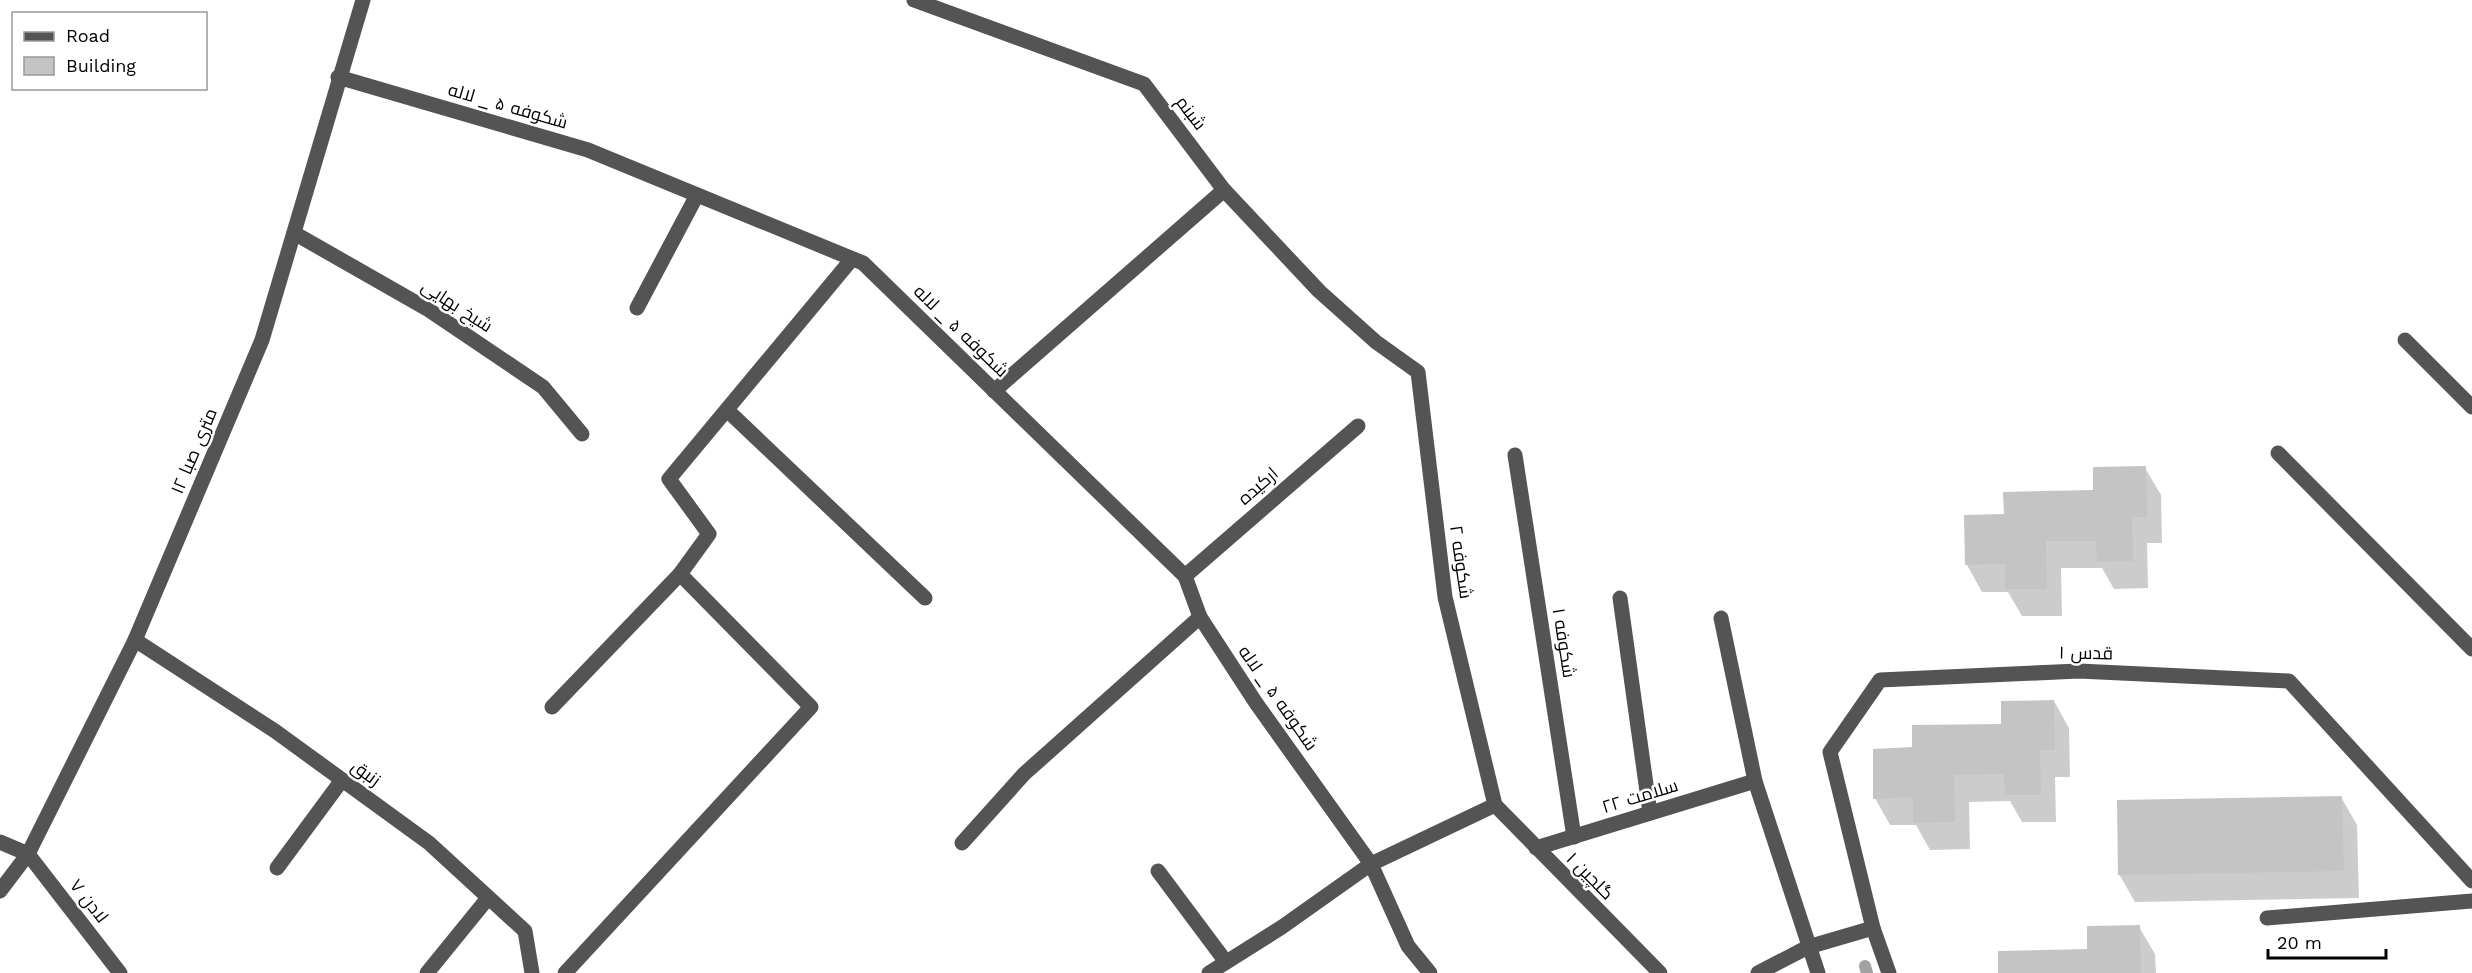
<svg xmlns="http://www.w3.org/2000/svg" width="2472" height="973" font-family="'Work Sans',Cairo,sans-serif">
<rect width="100%" height="100%" fill="#fff"/>
<g fill="#0003">
<polygon points="2145,468 2161,495 2162,543 2147,543 2148,588 2114,589 2102,568 2061,568 2062,616 2022,616 2008,592 1982,592 1967,565 2005,515 2095,492"/>
<polygon points="2054,701 2069,728 2070,777 2055,777 2056,822 2022,822 2010,801 1969,802 1970,849 1930,850 1916,825 1890,825 1875,798 1914,749 2003,725"/>
<polygon points="2341,797 2357,825 2359,898 2135,902 2119,874"/>
<polygon points="2139,927 2155,954 2156,973 1999,973 2089,950"/>
</g>
<g fill="none" stroke-linecap="round" stroke-linejoin="round">
<polyline stroke="#a2a2a2" stroke-width="12" points="1865,966 1867,973"/>
</g>
<g fill="#c4c4c4">
<polygon points="2146,466 2147,517 2132,517 2133,561 2097,562 2096,541 2046,541 2047,589 2005,589 2005,564 1965,565 1964,515 2004,514 2003,492 2093,490 2093,467"/>
<polygon points="2054,700 2055,750 2040,750 2041,795 2005,795 2004,774 1954,775 1955,822 1913,823 1913,797 1873,799 1873,749 1912,747 1912,725 2001,724 2001,701"/>
<polygon points="2342,796 2344,871 2118,875 2117,800"/>
<polygon points="2140,925 2141,973 1998,973 1998,951 2087,949 2087,926"/>
</g>
<g fill="none" stroke-linecap="round" stroke-linejoin="round">
<g stroke="#545454" stroke-width="15">
<polyline points="914,0 1144,84 1224,190 1319,291 1376,342 1418,372 1445,597 1495,805"/>
<polyline points="338,77 588,150 863,263 1185,576 1200,617 1256,703 1371,864 1408,946 1430,973"/>
<polyline points="294,233 429,310 543,387 582,434"/>
<polyline points="637,308 697,195"/>
<polyline points="2405,340 2472,407"/>
<polyline points="994,391 1224,190"/>
<polyline points="727,410 925,598"/>
<polyline points="2278,453 2472,649"/>
<polyline points="1515,455 1574,837"/>
<polyline points="680,574 709,534 669,479 852,259"/>
<polyline points="1185,576 1358,426"/>
<polyline points="1620,598 1650,813"/>
<polyline points="1721,618 1755,781 1818,973"/>
<polyline points="135,640 275,731 429,843 525,931 532,973"/>
<polyline points="552,707 680,574 811,707 565,973"/>
<polyline points="1495,805 1660,973"/>
<polyline points="0,842 28,854 120,973"/>
<polyline points="962,843 1024,774 1200,617"/>
<polyline points="1536,848 1755,781"/>
<polyline points="277,868 342,780"/>
<polyline points="1158,871 1226,962"/>
<polyline points="0,891 28,854 135,640 262,340 363,0"/>
<polyline points="2267,918 2472,901"/>
<polyline points="427,973 488,898"/>
<polyline points="1209,973 1282,927 1371,864 1495,805"/>
<polyline points="1758,973 1808,947 1873,928"/>
<polyline points="1889,973 1873,928 1830,752 1880,680 2079,671 2289,681 2472,881"/>
</g>
</g>
<g text-anchor="middle" stroke-width="5" stroke-linejoin="round" paint-order="stroke">
<g font-size="18" fill="#000" stroke="#fff">
<text transform="translate(508 106) rotate(16)" y="6">شکوفه ۵ _ لاله</text>
<text transform="translate(1191 113) rotate(53)" y="6">شبنم</text>
<text transform="translate(457 306) rotate(33)" y="6">شیخ بهایی</text>
<text transform="translate(961 331) rotate(44)" y="6">شکوفه ۵ _ لاله</text>
<text transform="translate(194 451) rotate(-67)" y="6">۱۲ متری صبا</text>
<text transform="translate(1258 486) rotate(-41)" y="6">ارکیده</text>
<text transform="translate(1461 562) rotate(82)" y="6">شکوفه ۲</text>
<text transform="translate(1564 643) rotate(81)" y="6">شکوفه ۱</text>
<text transform="translate(2086 653) rotate(1)" y="6">قدس ۱</text>
<text transform="translate(1278 698) rotate(55)" y="6">شکوفه ۵ _ لاله</text>
<text transform="translate(366 773) rotate(36)" y="6">زنبق</text>
<text transform="translate(1640 796) rotate(-17)" y="6">سلامت ۲۲</text>
<text transform="translate(1590 876) rotate(45)" y="6">گلچین ۱</text>
<text transform="translate(89 901) rotate(52)" y="6">لادن ۷</text>
</g>
</g>
<rect x="12" y="12" width="195" height="78" fill="#ffffff" stroke="#999999" stroke-width="1.5"/>
<rect x="24" y="32" width="30" height="9" fill="#545454" stroke="#999999" stroke-width="1.5"/>
<text x="66" y="42" font-size="18" fill="#000000">Road</text>
<rect x="24" y="57" width="30" height="18" fill="#c4c4c4" stroke="#999999" stroke-width="1.5"/>
<text x="66" y="72" font-size="18" fill="#000000">Building</text>
<path d="M2268 949v9h118v-9" fill="none" stroke="#000000" stroke-width="3"/>
<text x="2277" y="949" font-size="18" fill="#000000" stroke="#ffffff" stroke-width="4.5" paint-order="stroke">20 m</text>
</svg>
